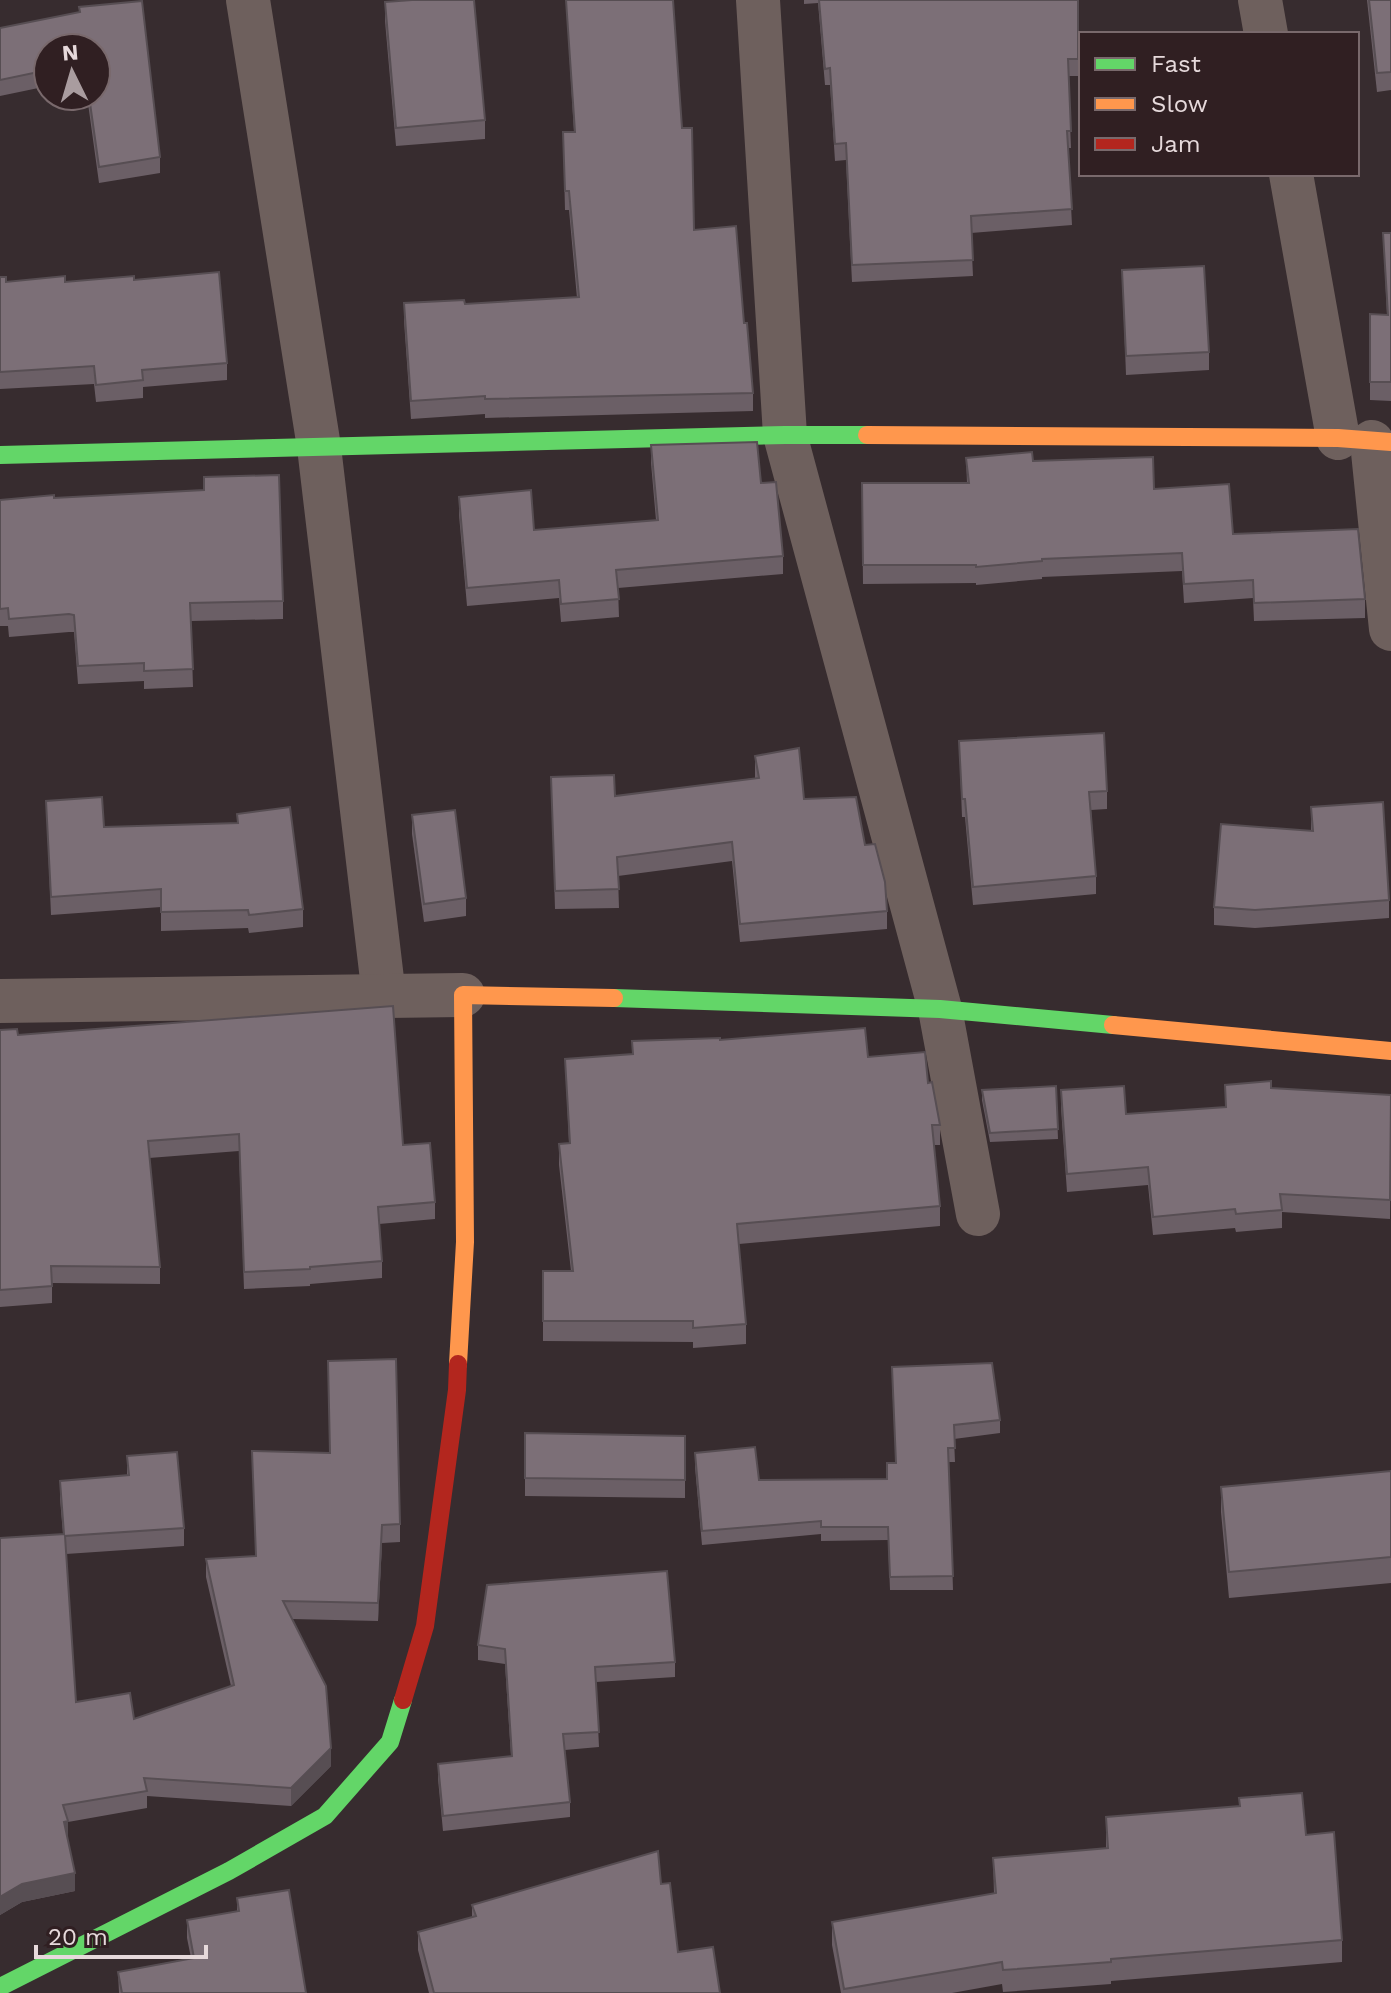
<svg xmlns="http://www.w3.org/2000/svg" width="1391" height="1993" font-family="'Work Sans',sans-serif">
<rect width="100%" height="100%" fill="#372c2f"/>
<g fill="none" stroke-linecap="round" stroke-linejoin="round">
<g stroke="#6e605d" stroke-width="44">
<polyline points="248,0 319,447 384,996"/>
<polyline points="758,0 785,435 940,1009 978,1214"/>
<polyline points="1260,0 1266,34"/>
<polyline points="1291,174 1338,438"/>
<polyline points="1372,442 1391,629"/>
<polyline points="0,1001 463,995"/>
</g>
<g stroke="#63d668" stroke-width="18">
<polyline points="0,455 785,435 867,435"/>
<polyline points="614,998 940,1009 1113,1025"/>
<polyline points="0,1987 229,1871 325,1816 390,1742 403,1700"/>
</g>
<g stroke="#ff974d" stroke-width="18">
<polyline points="867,435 1338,438 1391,442"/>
<polyline points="1113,1025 1391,1051"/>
<polyline points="458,1364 465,1242 463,995 614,998"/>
</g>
<polyline stroke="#b3261e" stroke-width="18" points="403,1700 425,1626 457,1390 458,1364"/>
</g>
<g fill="#6b5f66">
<polygon points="566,0 682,128 694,230 744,323 753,393 753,411 485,418 485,414 411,419 404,321 404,303 465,304 577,298 569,210 565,210 563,132 574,132"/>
<polygon points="804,0 1078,0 1078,76 1068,76 1071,148 1068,148 1072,225 971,233 973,276 852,282 846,160 835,161 830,85 825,85 818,3 804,4"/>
<polygon points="1367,0 1391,0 1391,90 1377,92"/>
<polygon points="385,2 485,120 485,139 396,146 385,21"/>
<polygon points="79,12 160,157 160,173 99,183 87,96 96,96 96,48 48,48 48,86 0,96 0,28"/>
<polygon points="1383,233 1391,233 1391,401 1370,400 1370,314 1387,315"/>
<polygon points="1122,270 1209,352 1209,370 1126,375"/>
<polygon points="0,277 6,282 65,282 134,280 227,363 227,380 143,387 143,398 96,402 94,384 0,389"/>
<polygon points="651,445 761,483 783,556 783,574 618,588 619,617 561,622 559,598 467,606 459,515 459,497 534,530 656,520 651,463"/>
<polygon points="966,458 1033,461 1154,489 1233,534 1365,599 1365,618 1254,621 1253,598 1184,603 1182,571 1042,577 1042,579 976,585 976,583 863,584 862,483 967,483"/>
<polygon points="54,498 283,601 283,619 191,621 193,687 144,689 144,681 78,684 74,632 69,632 9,637 8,626 0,626 0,500"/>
<polygon points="959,741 1107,791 1107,809 1091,810 1096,876 1096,894 973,905 965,817 962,817"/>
<polygon points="755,756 804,799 865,845 887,911 887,929 740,942 732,861 618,876 619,908 555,909 551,777 615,796 755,778"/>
<polygon points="46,801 104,827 237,823 237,814 303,909 303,927 249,933 248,928 161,931 161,907 51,915"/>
<polygon points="1311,807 1389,900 1389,918 1255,928 1214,925 1214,907 1311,831"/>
<polygon points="412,815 466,898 466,916 424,922 412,834"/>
<polygon points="0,1030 403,1145 435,1202 435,1219 379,1224 382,1261 382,1278 310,1284 310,1286 244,1289 239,1151 149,1158 160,1267 160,1284 52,1283 52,1303 0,1307"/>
<polygon points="720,1040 868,1057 928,1083 940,1125 940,1145 934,1145 940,1206 940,1226 739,1244 746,1324 746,1344 693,1348 693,1342 543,1341 543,1271 571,1271 559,1165 559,1144 569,1143 565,1059 632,1055 632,1041"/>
<polygon points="1225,1085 1391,1095 1390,1219 1282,1212 1282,1228 1236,1232 1235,1228 1153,1235 1148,1185 1067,1192 1061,1108 1061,1090 1126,1114 1225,1107"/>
<polygon points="1056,1086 1058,1139 990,1142 982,1100 982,1090"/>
<polygon points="892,1381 1000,1420 1000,1433 954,1439 955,1462 949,1462 953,1590 890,1590 888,1540 821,1541 821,1534 702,1545 695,1467 695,1453 759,1480 887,1479 896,1463"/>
<polygon points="525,1433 685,1436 685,1498 525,1496"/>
<polygon points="252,1451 400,1524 400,1542 382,1543 378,1621 292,1619 331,1766 291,1806 147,1796 147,1808 68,1822 67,1839 75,1891 22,1902 0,1915 0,1538 63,1534 60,1499 60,1481 127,1475 127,1456 184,1528 184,1546 66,1554 76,1702 134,1719 231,1686 206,1577 206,1559 256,1556"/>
<polygon points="1391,1471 1391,1583 1229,1598 1221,1512 1221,1487"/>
<polygon points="478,1645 675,1662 675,1677 596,1682 599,1747 565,1750 570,1802 570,1817 443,1831 438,1779 438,1764 511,1756 505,1664 478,1660"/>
<polygon points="1239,1798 1306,1835 1342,1940 1342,1962 1111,1981 1111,1984 1003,1992 1002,1984 952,1993 841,1993 832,1945 832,1922 994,1894 993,1858 1106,1848 1106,1817 1239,1806"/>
<polygon points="661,1884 678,1952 720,1993 429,1993 418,1950 418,1932 472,1917 472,1905"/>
<polygon points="237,1898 306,1993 119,1993 118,1972 191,1958 187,1938 187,1920 237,1911"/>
</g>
<g fill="#574e53">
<polygon points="382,1525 382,1543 378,1621 378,1603"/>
<polygon points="331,1748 331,1766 291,1806 291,1788"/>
<polygon points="68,1821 68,1839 64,1822"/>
<polygon points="75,1873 75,1891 22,1902 0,1915 0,1897 22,1884"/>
</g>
<g fill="#7c6f77" stroke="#574e53" stroke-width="2">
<polygon points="412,0 474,0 485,120 396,128 385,2"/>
<polygon points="566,0 673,0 682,128 692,128 694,230 736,226 744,323 747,323 753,393 485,399 485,396 411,401 404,303 464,300 465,304 579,297 569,191 565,191 563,132 575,132"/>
<polygon points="819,0 1078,0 1078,59 1068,59 1071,131 1067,131 1072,209 971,216 973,260 852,265 846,143 835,144 830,68 825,69"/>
<polygon points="1369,0 1391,0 1391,72 1377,73"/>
<polygon points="142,1 160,157 99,167 89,96 96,96 96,48 48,48 48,70 0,80 0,28 80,12 79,7"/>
<polygon points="1383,233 1391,233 1391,382 1370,382 1370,314 1388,315"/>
<polygon points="1204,266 1209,352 1126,356 1122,270"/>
<polygon points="219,272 227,363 142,370 143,380 96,385 94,366 0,372 0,277 6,277 6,282 65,276 65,282 134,276 134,280"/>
<polygon points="757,442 761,483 776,482 783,556 616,570 619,599 561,604 559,580 467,588 459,497 531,490 534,530 658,520 651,445"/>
<polygon points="1032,452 1033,461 1153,457 1154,489 1229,484 1233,534 1358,529 1365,599 1254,603 1253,580 1184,584 1182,553 1042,559 1042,561 976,567 976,565 863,565 862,483 969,483 966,458"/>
<polygon points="279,475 283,601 190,603 193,669 144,671 144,663 78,666 74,615 69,614 9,619 8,608 0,609 0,500 54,495 54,498 204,490 204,477"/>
<polygon points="1104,733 1107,791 1089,792 1096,876 973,887 965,799 962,799 959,741"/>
<polygon points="799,748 804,799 856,797 865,845 875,844 885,882 887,911 740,924 732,842 617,857 619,889 555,891 551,777 614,775 615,796 759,778 755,756"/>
<polygon points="102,797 104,827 238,823 237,814 290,807 303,909 249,915 248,910 161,912 161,889 51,897 46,801"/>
<polygon points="1383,802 1389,900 1255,910 1214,907 1221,824 1313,831 1311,807"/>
<polygon points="455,810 466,898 424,904 412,815"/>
<polygon points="393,1006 403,1145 430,1143 435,1202 378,1207 382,1261 310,1267 310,1269 244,1272 239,1134 148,1141 160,1267 51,1266 52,1286 0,1290 0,1030 17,1029 18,1035"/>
<polygon points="865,1028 868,1057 925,1052 928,1083 932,1082 940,1125 932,1125 940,1206 737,1224 746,1324 693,1328 693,1321 543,1321 543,1271 573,1271 559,1144 570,1143 565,1059 633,1054 632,1041 720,1038 720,1040"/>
<polygon points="1271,1081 1271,1088 1391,1095 1390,1200 1280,1194 1282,1210 1236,1214 1235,1209 1153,1217 1148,1167 1067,1174 1061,1090 1124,1086 1126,1114 1226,1107 1225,1085"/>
<polygon points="1056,1086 1058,1129 990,1133 982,1090"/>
<polygon points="396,1359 400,1524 382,1525 378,1603 283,1601 326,1686 331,1748 291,1788 144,1778 147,1791 63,1805 68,1821 64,1822 75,1873 22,1884 0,1897 0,1538 64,1534 60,1481 129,1475 127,1456 177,1452 184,1528 65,1536 76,1702 130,1693 134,1719 234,1685 206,1559 256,1556 252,1451 330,1453 328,1361"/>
<polygon points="992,1363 1000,1420 954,1425 955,1448 948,1448 953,1576 890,1577 888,1527 821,1527 821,1521 702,1531 695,1453 755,1447 759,1480 887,1479 887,1463 896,1463 892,1367"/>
<polygon points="525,1433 685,1436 685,1480 525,1478"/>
<polygon points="1391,1471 1391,1557 1229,1572 1221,1487"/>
<polygon points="667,1571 675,1662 595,1667 599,1732 563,1734 570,1802 443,1816 438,1764 512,1756 505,1649 478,1645 487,1585"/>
<polygon points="1302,1793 1306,1835 1334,1832 1342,1940 1111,1959 1111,1962 1003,1970 1002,1962 844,1989 832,1922 996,1893 993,1858 1108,1848 1106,1817 1240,1806 1239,1798"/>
<polygon points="658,1851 661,1884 670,1883 678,1952 713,1947 720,1993 434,1993 418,1932 476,1916 472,1905"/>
<polygon points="289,1890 306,1993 122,1993 118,1972 194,1958 187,1920 239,1911 237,1898"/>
</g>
<rect x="1079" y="32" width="280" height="144" fill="#301f22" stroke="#79696c" stroke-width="2"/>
<rect x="1095" y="58" width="40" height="12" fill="#63d668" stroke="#79696c" stroke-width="2"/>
<text x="1151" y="72" font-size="24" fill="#e6d9db">Fast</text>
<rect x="1095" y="98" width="40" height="12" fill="#ff974d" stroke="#79696c" stroke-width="2"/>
<text x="1151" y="112" font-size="24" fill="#e6d9db">Slow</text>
<rect x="1095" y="138" width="40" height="12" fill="#b3261e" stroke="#79696c" stroke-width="2"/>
<text x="1151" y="152" font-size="24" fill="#e6d9db">Jam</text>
<g transform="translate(72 72) rotate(355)"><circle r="38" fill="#301f22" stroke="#79696c" stroke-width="2"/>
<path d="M0-6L14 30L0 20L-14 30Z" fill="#a99c9f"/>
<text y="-12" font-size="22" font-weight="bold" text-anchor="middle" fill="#e6d9db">N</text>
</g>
<path d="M36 1945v12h170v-12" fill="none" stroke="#e6d9db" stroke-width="4"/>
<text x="48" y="1945" font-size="24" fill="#e6d9db" stroke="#301f22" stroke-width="6" paint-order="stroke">20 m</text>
</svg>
